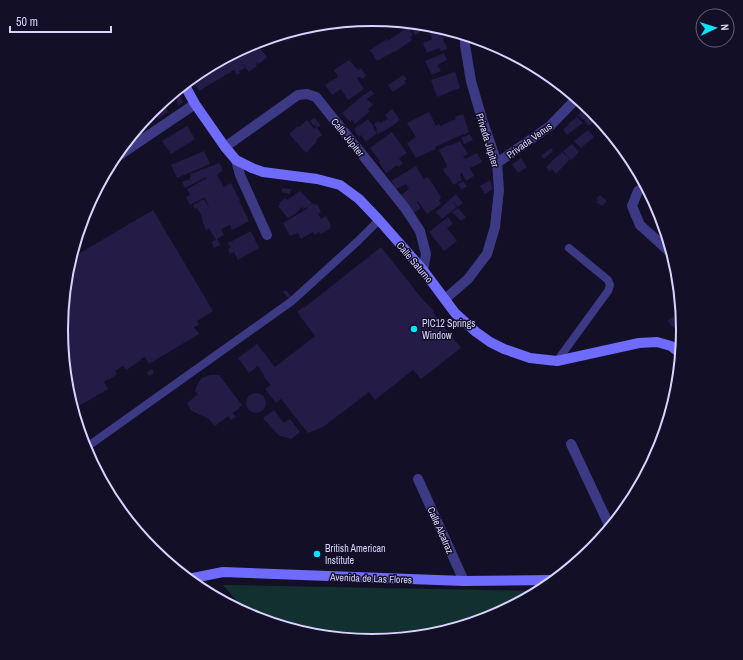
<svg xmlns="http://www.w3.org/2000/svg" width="743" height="660" font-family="'Archivo Narrow',sans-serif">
<rect width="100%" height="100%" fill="#130f26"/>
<polygon fill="#12302f" points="223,585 541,591 490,617 432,635 371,641 311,635 252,617 250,616"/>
<g fill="#241b47">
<polygon points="408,23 415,23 431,25 415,35"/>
<polygon points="408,27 413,35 410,37 412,40 395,52 395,51 377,61 370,50 387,39 388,41"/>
<polygon points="437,27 439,27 447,49 441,51 439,48 427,53 423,43 432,39 429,30"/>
<polygon points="288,34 291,39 286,42 283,37"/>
<polygon points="255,42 267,57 259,64 257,62 255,63 257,63 256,67 255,67 249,72 240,61 245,68 239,71 240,73 237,75 234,70 199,91 191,78 199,71"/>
<polygon points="444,53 447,60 437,65 441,71 432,75 425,61"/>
<polygon points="349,60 358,70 361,68 366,76 362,79 360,77 357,78 364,89 348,100 341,89 332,95 325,85 338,77 334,70"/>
<polygon points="455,72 460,88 437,97 431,80"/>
<polygon points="403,75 407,79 404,81 406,83 393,92 388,85"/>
<polygon points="371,90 374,94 367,99 373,105 368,109 370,111 355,124 352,120 350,122 342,113 363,95 364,95"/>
<polygon points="179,95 183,102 178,106 176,96"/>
<polygon points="162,102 168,112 158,119 152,110"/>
<polygon points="587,106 592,110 598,118 589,126 583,119 583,120 578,115"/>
<polygon points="392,109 400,120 391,127 378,134 376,130 377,129 374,124 379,121 380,123 388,119 385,115"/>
<polygon points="429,112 436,126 439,124 440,126 456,119 455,117 463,114 469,132 464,135 464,134 435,147 436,149 416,158 407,143 416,137 407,123"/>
<polygon points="146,117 149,123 140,128 139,126"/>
<polygon points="577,117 583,123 567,135 563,129 569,125 568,124"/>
<polygon points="314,118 321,125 317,128 315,125 314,126 310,121"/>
<polygon points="368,119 374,127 373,128 377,133 366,142 361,135 359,137 354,129 358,125 359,126"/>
<polygon points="307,120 314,129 316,127 322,135 316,140 317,141 306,153 289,134 298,126 299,127"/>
<polygon points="187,126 195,139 171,154 162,141"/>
<polygon points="588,130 594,137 581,148 574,141"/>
<polygon points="392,132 407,153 399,158 403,164 398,167 397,165 386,173 379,162 380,161 370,148"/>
<polygon points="470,134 473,140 464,144 461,138"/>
<polygon points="460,141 468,154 463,156 465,159 477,153 482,162 470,168 474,176 466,181 462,173 460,174 461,177 460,177 462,180 453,185 448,175 447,177 443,169 447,167 446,166 447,165 439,150 448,145 449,146"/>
<polygon points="572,144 579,152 571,160 563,151"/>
<polygon points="551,148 553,151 544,159 541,156"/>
<polygon points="204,151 210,164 177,178 171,165"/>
<polygon points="562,152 570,159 556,174 552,169 550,172 546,167 557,156 557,157"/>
<polygon points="521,158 527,167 518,173 512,164"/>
<polygon points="219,163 223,170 217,175 224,187 231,183 240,201 239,201 249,221 232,230 230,225 221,229 224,235 217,239 220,245 214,248 212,242 216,240 209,228 206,230 202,221 203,221 201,215 197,208 195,209 193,205 204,199 209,208 205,197 190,205 186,197 190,195 187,189 207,178 206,177 185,188 182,182 190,179 190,177 191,177 190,174"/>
<polygon points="416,166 424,179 428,177 441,197 439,201 441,204 427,214 418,201 417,202 421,208 414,213 409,207 410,205 409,206 401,195 409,189 406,184 396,189 391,181"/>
<polygon points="490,180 493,189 485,194 480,186"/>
<polygon points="463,181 467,186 462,190 458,184"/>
<polygon points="282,188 291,189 290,194 281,192"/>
<polygon points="300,191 312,203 304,209 302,207 295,214 288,218 278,206 280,204 279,203 285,198 287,200"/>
<polygon points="456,194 463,203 458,207 454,202 453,202 457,207 442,219 436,212"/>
<polygon points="600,195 607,201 602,206 596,202 598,200 596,199"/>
<polygon points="314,203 315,205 317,204 321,212 318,214 321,219 326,216 331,226 330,226 331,228 321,234 319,232 315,235 313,232 301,239 298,233 290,236 283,223 308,208 307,207"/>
<polygon points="458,208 466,217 461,221 452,212"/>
<polygon points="153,210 213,311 197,321 199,325 194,327 199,334 149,364 145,357 141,359 141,360 126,370 123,366 115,371 117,374 109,380 108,379 104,382 108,389 72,410 66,390 61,330 67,269 70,259"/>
<polygon points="448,217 453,224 447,228 457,241 444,251 429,232"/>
<polygon points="251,231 259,248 238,260 234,252 230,254 228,249 231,248 228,243"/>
<polygon points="381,247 423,300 434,311 433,312 431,310 461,348 421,379 413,370 375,400 369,392 323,427 308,433 281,399 276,403 265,389 271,385 263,376 264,375 258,366 249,373 238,358 257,344 275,367 315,336 297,312 303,307 304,308"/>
<polygon points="286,290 292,297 289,299 283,292"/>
<polygon points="673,317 680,323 675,329 667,321"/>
<polygon points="152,369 154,373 149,376 147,372"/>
<polygon points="210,375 219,375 242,405 239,407 240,408 232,413 236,417 233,419 233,418 231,420 228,416 215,426 209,419 192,411 190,409 187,403 198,394 197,392 195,393 196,387 199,382 202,378"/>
<circle cx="256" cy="403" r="10"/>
<polygon points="274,410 284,423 290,419 300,432 291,439 278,435 263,418"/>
</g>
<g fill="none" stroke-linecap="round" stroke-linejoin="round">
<g stroke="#3d3a85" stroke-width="8">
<polyline points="557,361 608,291 610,285 608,280 569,248"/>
<polyline points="84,449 292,301 358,241 379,220"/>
</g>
<g stroke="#3d3a85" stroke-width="10">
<polyline points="225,147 298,95 307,94 316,97 405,208 420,231 426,254 423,270"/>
<polyline points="112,160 195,104"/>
<polyline points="236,160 240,175 267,235"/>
<polyline points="497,163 550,126 577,98"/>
<polyline points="646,186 638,191 632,206 640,225 671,253"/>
<polyline points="445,299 468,279 487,254 495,227 499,190 497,163 482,119 471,81 465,45 465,35"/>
<polyline points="571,444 610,527"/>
<polyline points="418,479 464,581"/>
</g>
<g stroke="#6f6bff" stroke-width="10">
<polyline points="184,84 195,104 225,147 236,160 252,168 263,172 317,179 340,185 359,199 379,220 423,270 455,313 476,332 490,342 504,349 530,358 557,361 639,343 657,342 671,346 680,353"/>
<polyline points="188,579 223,572 464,581 555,580"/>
</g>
</g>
<g fill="#00e5ff" stroke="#130f26" stroke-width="1.5">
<circle cx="414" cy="329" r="4"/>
<circle cx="317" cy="554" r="4"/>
</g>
<g text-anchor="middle" stroke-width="3" stroke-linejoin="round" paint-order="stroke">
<g font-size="10" fill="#d9d4ff" stroke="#130f26">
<text transform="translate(348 137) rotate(51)" y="4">Calle Júpiter</text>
<text transform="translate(488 140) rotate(73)" y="4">Privada Júpiter</text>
<text transform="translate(529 140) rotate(-36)" y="4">Privada Venus</text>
<text transform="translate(415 262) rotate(50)" y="4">Calle Saturno</text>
<text transform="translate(441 530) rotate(66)" y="4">Calle Alcatraz</text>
<text transform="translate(371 578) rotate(2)" y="4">Avenida de Las Flores</text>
</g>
<g font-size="10" fill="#d9d4ff" stroke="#130f26" text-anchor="start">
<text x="422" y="327">PIC12 Springs<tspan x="422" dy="12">Window</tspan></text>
<text x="325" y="552">British American<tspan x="325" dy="12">Institute</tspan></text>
</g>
</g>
<path d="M0 0H743V660H0ZM68 330a304 304 0 1 1 608 0a304 304 0 1 1-608 0Z" fill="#130f26" fill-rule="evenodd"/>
<path fill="none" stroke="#d9d4ff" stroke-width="2" d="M68 330a304 304 0 1 1 608 0a304 304 0 1 1-608 0Z"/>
<g transform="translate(715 28) rotate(86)"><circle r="19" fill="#130f26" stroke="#625e7d"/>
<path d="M0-3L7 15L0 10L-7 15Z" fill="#00e5ff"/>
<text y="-6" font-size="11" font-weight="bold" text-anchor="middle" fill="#d9d4ff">N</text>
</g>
<path d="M10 26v6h101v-6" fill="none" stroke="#d9d4ff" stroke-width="2"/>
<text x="16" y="26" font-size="12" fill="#d9d4ff" stroke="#130f26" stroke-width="3" paint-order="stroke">50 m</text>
</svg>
